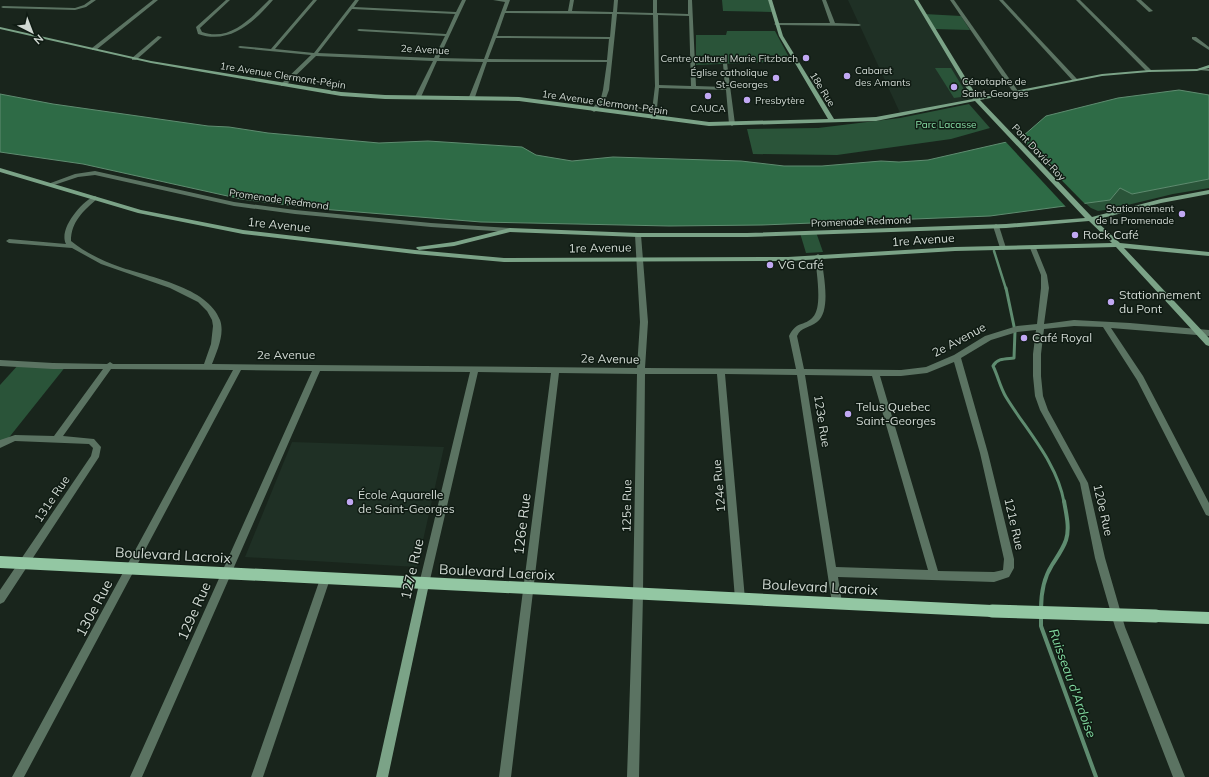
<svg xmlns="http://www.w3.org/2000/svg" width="1209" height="777" font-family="Mulish,sans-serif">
<rect width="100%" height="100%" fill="#19251c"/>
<g fill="#1f3025">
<polygon points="848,0 917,0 976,99 901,115"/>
<polygon points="292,442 444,447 417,567 245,557"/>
</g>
<g fill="#2a5439">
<polygon points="722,0 768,0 772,12 723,11"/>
<polygon points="924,14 961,16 970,30 934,29"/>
<polygon points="727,31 775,31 791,61 696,65 696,35 726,35"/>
<polygon points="935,68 951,68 968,96 954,98"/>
<polygon points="969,104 990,128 951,139 837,155 753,154 747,129 818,128 900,118"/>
<polygon points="1209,179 1209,188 1173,194 1111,209 1098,211 1091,208 1085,203 1110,200 1120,188 1132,194"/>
<polygon points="816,232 823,252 806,253 800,233"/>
<polygon points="19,364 66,366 7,440 0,444 0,385"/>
</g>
<polygon fill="#2e6b46" stroke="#5f8c70" points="1179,90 1209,95 1209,179 1132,194 1120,188 1110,200 990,216 762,225 669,226 481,222 321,209 241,199 83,164 0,152 0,94 53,104 208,126 229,127 268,133 379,143 428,141 522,147 536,155 572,161 613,157 741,161 784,166 822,166 881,161 899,162 928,160 1011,141 1023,136 1046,116 1118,98"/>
<polygon fill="#19251c" points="1018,136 1086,205 1067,208 1004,140"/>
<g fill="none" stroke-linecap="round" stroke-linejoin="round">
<polyline stroke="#5f8c70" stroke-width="2.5" points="994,251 1006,289"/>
<path stroke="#5f8c70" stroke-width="3" d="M1006,288L1015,331L1014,358C1006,359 997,358 993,366C998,376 1000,387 1006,397C1026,430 1057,462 1064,502"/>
<g stroke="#5f8c70" stroke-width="4">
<path d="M1041,609C1041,593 1043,579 1052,565C1057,557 1063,549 1066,540C1070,528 1066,513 1064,501"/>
<polyline points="1041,617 1041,626 1096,777"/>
</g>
<g fill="#5b7362" fill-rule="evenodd">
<polygon points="91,0 96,0 86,7 75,10 3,8 1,7 3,6 75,8 84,5"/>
<polygon points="153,0 158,0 96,50 92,50 92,48"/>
<path d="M226,0H230L200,28L202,32C230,42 251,18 269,0H273C254,22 230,45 198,34L196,27Z"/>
<path d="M313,0H317L275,49L314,53L355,0H359L354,7L456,12L462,0H466L439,58L484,59L505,2L493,0H510L506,11H568L570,0H574L572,11L613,12L614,0H618L617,12L653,13V0H657V13L688,14V0H692L696,86L725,87L723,64L727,63L735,124L732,126L729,124L726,90L659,88L656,118L651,119L655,86L653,15L617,14L609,90L606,98L596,111L594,112L591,110L601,98L603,90L607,62H487L475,97L472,99L469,97L483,62L437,61L421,97L418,99L415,97L433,61L316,56L285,86H281V84L311,55L240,48L238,47L240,46L271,49ZM352,9L455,14L446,34L359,29L357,30L359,31L445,36L434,58L318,53ZM505,13L612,14L610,37L497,36ZM658,15L689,16L691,86L659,85ZM496,38L609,39L607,60L488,59Z"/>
<polygon points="822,0 826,0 835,23 859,24 861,25 859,26 776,25 774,24 776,23 830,23"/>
<polygon points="950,0 954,0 1018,91 1017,92 1013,92"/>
<polygon points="999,0 1003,0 1077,79 1077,81 1073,81"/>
<polygon points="1076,0 1080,0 1151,70 1151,72 1147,72"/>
<polygon points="1136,0 1141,0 1153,11 1149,12"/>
<polygon points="158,36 162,37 136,60 132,60 132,58"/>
<polygon points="1192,37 1196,37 1209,47 1209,50 1192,39"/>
<polygon points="1199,68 1209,69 1209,71 1199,70"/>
<polygon points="95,171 234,202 295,210 431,223 510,228 513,230 510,232 431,227 295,214 234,206 95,175 78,177 51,186 48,184 75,174"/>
<path d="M95,196L98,198L97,199C83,211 71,222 71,241C86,253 103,261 120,267C149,277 208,287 220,320C225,334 217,351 212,364L637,368L640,322L635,235L638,233L641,235L648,322L645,368L796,369L789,336C797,320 804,327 813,317C823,307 816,270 815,256L818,254L821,256C823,272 832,311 817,322C809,328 801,327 797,336L804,369L901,370L926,367L954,355L985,336L1017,326L1037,324L1041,288V275L1030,248L1033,246L1036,248L1047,275L1049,288L1044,324L1074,320L1130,323L1209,330V336L1111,328L1143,376L1209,503V516L1206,515L1137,380L1103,327L1074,326L1044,329L1041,354V376L1043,396L1048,410L1088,483L1105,558L1125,627L1185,777H1173L1115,627L1095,558L1080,483L1040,410L1035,396L1033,376V354L1036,330L1017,332L991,340L961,358L988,453L1014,559V568L1009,577L994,582L838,577L842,603L841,606L837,608L833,606L832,603L797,375L725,374L745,599L744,602L740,604L736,602L735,599L717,374H645L643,594L639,777H627L633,594L637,374L559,373L511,777H499L551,373L478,372L429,584L428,587L424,589L420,587L419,584L470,372L320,371L142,777H130L312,371L241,370L24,777H12L233,370L111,369L63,436L94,439L101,447L99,457L4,602L0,604V590L91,456L93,448L89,444L15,441L0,448V440L15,435L54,436L103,369H53L0,366V360L53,363L107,364L110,362L113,364H204L211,344L213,326L212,320L207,311L198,302L170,288L101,264L72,248L9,243L6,241L9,239L66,244C58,229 82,201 95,196ZM954,362L980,453L1004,559L1003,570L994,572L938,571L880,376H901L927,373ZM805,375L872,376L928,570L836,567Z"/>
<polygon points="996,224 999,226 1006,248 1005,249 1003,250 1000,248 993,226"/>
<polygon points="325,574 328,576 330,579 263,777 251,777 320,579 322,576"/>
</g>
<g fill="#7ba387" fill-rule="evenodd">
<polygon points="768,0 772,0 783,36 834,119 876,117 973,99 914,0 918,0 978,98 1102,74 1149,70 1197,69 1209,65 1209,68 1197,71 1149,72 1102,76 980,100 1092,217 1161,199 1209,190 1209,194 1161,203 1095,220 1120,243 1209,252 1209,256 1124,248 1209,338 1209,346 1206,345 1116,247 955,251 788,261 504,262 415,254 243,234 138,213 0,172 0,168 141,210 243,230 415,250 504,258 788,257 955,247 1112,243 1089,221 1006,228 747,237 638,237 510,232 454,246 419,250 416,248 417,247 454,242 510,228 638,233 747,233 1006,224 1085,218 975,101 876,121 709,126 519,101 385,99 341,96 151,63 0,29 0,27 151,61 341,92 385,95 519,97 709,122 828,119 779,36"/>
<polygon points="424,579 428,581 429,584 388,777 376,777 419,584 420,581"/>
</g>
<g fill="#93c7a3" fill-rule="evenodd">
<polygon points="0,556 992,605 997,607 998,611 997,615 992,617 0,568"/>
<polygon points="1156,610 1209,612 1209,624 1156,622 1151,620 1150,616 1151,612"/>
</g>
<polyline stroke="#93c7a3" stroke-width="13" points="992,611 1156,616"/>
</g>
<g fill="#c1a8f3" stroke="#0f1b13" stroke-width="1.5">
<circle cx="806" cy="58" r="4"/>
<circle cx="847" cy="76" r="4"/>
<circle cx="776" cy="78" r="4"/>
<circle cx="954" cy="87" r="4"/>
<circle cx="708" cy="96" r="4"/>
<circle cx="747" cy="100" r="4"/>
<circle cx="1182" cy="214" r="4"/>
<circle cx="1075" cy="235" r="4"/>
<circle cx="770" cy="265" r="4"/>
<circle cx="1111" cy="302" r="4"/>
<circle cx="1024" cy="338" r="4"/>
<circle cx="848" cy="414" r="4"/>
<circle cx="350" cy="502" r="4"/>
</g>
<g text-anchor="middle" stroke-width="3" stroke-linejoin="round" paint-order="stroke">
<g font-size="10" fill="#d1d9d3" stroke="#0f1b13">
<text transform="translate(425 49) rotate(3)" y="4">2e Avenue</text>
<text transform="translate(283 75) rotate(9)" y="4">1re Avenue Clermont-Pépin</text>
<text transform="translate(823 89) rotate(58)" y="4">18e Rue</text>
<text transform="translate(605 102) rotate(8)" y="4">1re Avenue Clermont-Pépin</text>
<text transform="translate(1039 152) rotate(47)" y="4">Pont David-Roy</text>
<text transform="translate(279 199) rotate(8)" y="4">Promenade Redmond</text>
<text transform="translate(861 221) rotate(-2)" y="4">Promenade Redmond</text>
</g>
<g font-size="10" fill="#d1d9d3" stroke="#0f1b13" text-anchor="end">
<text x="798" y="62">Centre culturel Marie Fitzbach</text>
<text x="855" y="74" text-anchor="start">Cabaret<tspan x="855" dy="12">des Amants</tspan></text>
<text x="768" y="76">Église catholique<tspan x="768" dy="12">St-Georges</tspan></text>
<text x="962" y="85" text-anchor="start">Cénotaphe de<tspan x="962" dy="12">Saint-Georges</tspan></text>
<text x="755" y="104" text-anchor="start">Presbytère</text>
<text x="708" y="112" text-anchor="middle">CAUCA</text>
<text x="1174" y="212">Stationnement<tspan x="1174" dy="12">de la Promenade</tspan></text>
</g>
<g font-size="10" fill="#88e0a6" stroke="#0f1b13">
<text x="946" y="128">Parc Lacasse</text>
</g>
<g font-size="12" fill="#d1d9d3" stroke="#0f1b13">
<text transform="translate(279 225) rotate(6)" y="4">1re Avenue</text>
<text transform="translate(923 240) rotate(-4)" y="4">1re Avenue</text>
<text transform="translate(600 248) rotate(-1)" y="4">1re Avenue</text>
<text transform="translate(959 340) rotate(-28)" y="4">2e Avenue</text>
<text x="286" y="359">2e Avenue</text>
<text transform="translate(610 359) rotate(1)" y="4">2e Avenue</text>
<text transform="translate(822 421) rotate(81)" y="4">123e Rue</text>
<text transform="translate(719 486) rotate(-95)" y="4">124e Rue</text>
<text transform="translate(52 499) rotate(-56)" y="4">131e Rue</text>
<text transform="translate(627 506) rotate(-89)" y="4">125e Rue</text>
<text transform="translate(1103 510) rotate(77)" y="4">120e Rue</text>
<text transform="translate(1014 524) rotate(77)" y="4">121e Rue</text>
</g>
<g font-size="12" fill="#d1d9d3" stroke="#0f1b13" text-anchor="start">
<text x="1083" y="239">Rock Café</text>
<text x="778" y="269">VG Café</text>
<text x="1119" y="299">Stationnement<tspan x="1119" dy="14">du Pont</tspan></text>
<text x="1032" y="342">Café Royal</text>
<text x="856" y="411">Telus Quebec<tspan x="856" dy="14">Saint-Georges</tspan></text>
<text x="358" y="499">École Aquarelle<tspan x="358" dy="14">de Saint-Georges</tspan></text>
</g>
<g font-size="13" font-style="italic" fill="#84dca2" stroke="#0f1b13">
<text transform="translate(1073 683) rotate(70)" y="5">Ruisseau d'Ardoise</text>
</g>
<g font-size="14" fill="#d1d9d3" stroke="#0f1b13">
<text transform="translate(522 524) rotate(-83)" y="5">126e Rue</text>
<text transform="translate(173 555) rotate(3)" y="5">Boulevard Lacroix</text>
<text transform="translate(412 569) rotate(-77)" y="5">127e Rue</text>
<text transform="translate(497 572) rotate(3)" y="5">Boulevard Lacroix</text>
<text transform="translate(820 587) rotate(3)" y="5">Boulevard Lacroix</text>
<text transform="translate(94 608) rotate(-62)" y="5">130e Rue</text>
<text transform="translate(194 611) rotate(-66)" y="5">129e Rue</text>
</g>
</g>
<g transform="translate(32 32) rotate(138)" stroke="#0f1b13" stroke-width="3" paint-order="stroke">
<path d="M0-3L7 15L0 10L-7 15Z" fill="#d1d9d3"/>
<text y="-6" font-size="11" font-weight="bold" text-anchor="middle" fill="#d1d9d3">N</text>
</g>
</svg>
